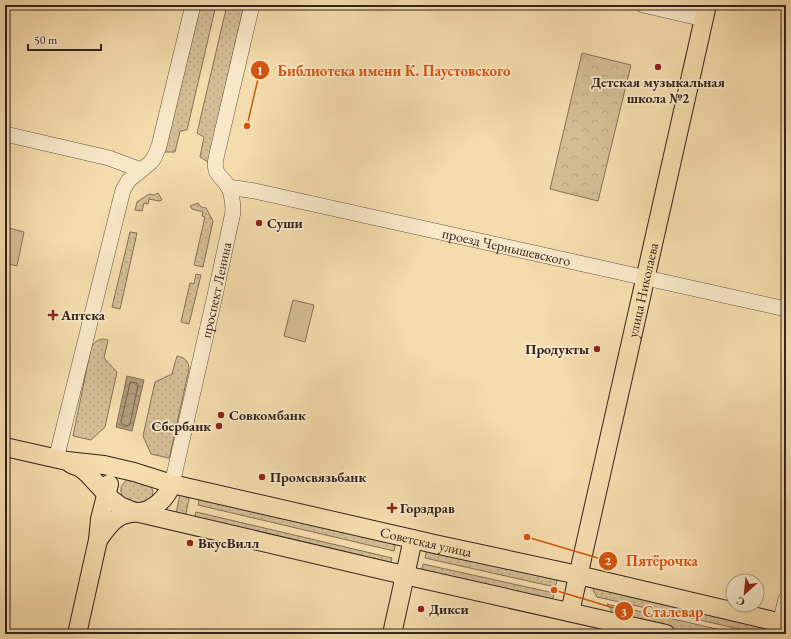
<svg xmlns="http://www.w3.org/2000/svg" width="791" height="639" font-family="'EB Garamond',serif">
<defs>
<pattern id="grass-dots" width="8" height="8" patternUnits="userSpaceOnUse"><rect width="8" height="8" fill="#d4bd94"/><path d="M2 2h.1M6 6h.1" fill="none" stroke="#b6a27f" stroke-width="1.8" stroke-linecap="round"/></pattern>
<pattern id="forest-crowns" width="20" height="18" patternUnits="userSpaceOnUse"><rect width="20" height="18" fill="#d4bd94"/><path d="M2 6a3 3 0 1 1 6 0M12 15a3 3 0 1 1 6 0" fill="none" stroke="#b6a27f"/></pattern>
<pattern id="water-waves" width="16" height="10" patternUnits="userSpaceOnUse"><rect width="16" height="10" fill="#b39d7b"/><path d="M0 5q4-4 8 0t8 0" fill="none" stroke="#928064"/></pattern>
</defs>
<rect width="100%" height="100%" fill="#f5dcac"/>
<filter id="stains"><feTurbulence type="fractalNoise" baseFrequency=".005" numOctaves="4"/><feColorMatrix values="0 0 0 0 .2 0 0 0 0 .09 0 0 0 0 .02 0 0 0 .5 -.17"/></filter>
<radialGradient id="worn" r=".72"><stop offset=".6" stop-color="#630" stop-opacity="0"/><stop offset="1" stop-color="#630" stop-opacity=".3"/></radialGradient>
<g fill="url(#grass-dots)" stroke="#837058">
<polygon points="199,5 216,5 187,130 180,131 175,152 164,152"/>
<polygon points="227,5 244,5 208,162 200,157 204,137 197,133"/>
<polygon points="158,193 162,200 159,201 149,199 148,204 144,203 142,211 135,210 137,202 149,194 154,195"/>
<polygon points="198,203 201,207 206,208 213,221 203,267 194,265 205,217 202,216 203,212 192,209 190,206"/>
<polygon points="130,232 137,233 120,309 112,307"/>
<polygon points="196,274 201,275 189,324 181,322 190,283 194,284"/>
<path d="M103,339L108,340L104,358L117,372L105,427L91,440L73,436L91,348C94,342 97,340 103,339Z"/>
<path d="M177,356C184,357 189,361 189,369L170,455L169,458L151,454L143,436L155,382L172,374Z"/>
<path d="M129,479L151,486L153,492L152,498L140,504L124,498C118,491 121,483 129,479Z"/>
<polygon points="180,494 190,494 185,518 176,514"/>
<polygon points="200,496 396,542 394,551 198,505"/>
<polygon points="196,512 392,558 390,566 194,520"/>
<polygon points="427,549 558,578 555,587 425,558"/>
<polygon points="423,564 554,593 552,602 421,573"/>
<polygon points="594,586 764,625 762,634 597,597 593,590"/>
<polygon points="607,604 739,634 695,634 615,616"/>
</g>
<polygon fill="url(#forest-crowns)" stroke="#837058" points="582,53 631,65 598,201 550,189"/>
<g fill="#d4bd94" stroke="#837058">
<polygon points="5,227 24,232 17,266 5,263"/>
<polygon points="293,300 314,305 305,342 284,336"/>
</g>
<polygon fill="url(#water-waves)" stroke="#7f6c55" points="127,376 144,380 132,431 116,427"/>
<g fill="none" stroke-linecap="round" stroke-linejoin="round">
<polygon stroke="#72604c" stroke-width="1" points="132,382 137,383 138,385 130,424 127,426 122,424 121,422 130,383"/>
<defs>
<g id="minor">
<polyline points="643,5 704,19"/>
<polyline points="5,134 109,158 141,170"/>
<path id="s1" d="M228,187L255,191L786,309"/>
<polyline points="56,459 123,190 129,180 150,163 154,158 159,146 193,5"/>
<path id="s2" d="M172,484L216,291L233,212C233,203 232,194 228,186C220,174 213,175 216,158L252,5"/>
<polyline points="780,623 786,599"/>
</g>
<g id="major">
<path id="s3" d="M5,447L67,461L104,465L134,472L172,484L439,545L578,575L786,624"/>
<polyline points="71,464 81,468 87,473 112,500 120,506 135,512 391,572 666,634"/>
<path d="M98,540C104,532 110,522 119,517C125,513 133,513 140,512C155,510 167,497 172,484"/>
<path id="s4" d="M570,612L707,5"/>
<polyline points="77,634 98,540 100,519 109,484"/>
<polyline points="392,634 413,539"/>
</g>
</defs>
<use href="#minor" stroke="#635140" stroke-width="16"/>
<use href="#major" stroke="#32231c" stroke-width="20"/>
<use href="#minor" stroke="#f8e8c9" stroke-width="15"/>
<use href="#major" stroke="#f5dcac" stroke-width="18"/>
</g>
<g fill="#8f2418" stroke="#f8e8c9" stroke-width="1.5">
<circle cx="658" cy="67" r="4"/>
<circle cx="259" cy="223" r="4"/>
<path d="M51 309h4v4h4v4h-4v4h-4v-4h-4v-4h4z"/>
<circle cx="597" cy="349" r="4"/>
<circle cx="221" cy="415" r="4"/>
<circle cx="219" cy="426" r="4"/>
<circle cx="262" cy="477" r="4"/>
<path d="M390 502h4v4h4v4h-4v4h-4v-4h-4v-4h4z"/>
<circle cx="190" cy="543" r="4"/>
<circle cx="421" cy="609" r="4"/>
</g>
<g text-anchor="middle" stroke-width="3.5" stroke-linejoin="round" paint-order="stroke">
<g font-size="14" font-weight="bold" fill="#32231c" stroke="#f8e8c9" text-anchor="start">
<text x="658" y="87" text-anchor="middle">Детская музыкальная<tspan x="658" dy="16">школа №2</tspan></text>
<text x="267" y="228">Суши</text>
<text x="61" y="320">Аптека</text>
<text x="589" y="354" text-anchor="end">Продукты</text>
<text x="229" y="420">Совкомбанк</text>
<text x="211" y="431" text-anchor="end">Сбербанк</text>
<text x="270" y="482">Промсвязьбанк</text>
<text x="400" y="513">Горздрав</text>
<text x="198" y="548">ВкусВилл</text>
<text x="429" y="614">Дикси</text>
</g>
<g font-size="14" fill="#32231c" stroke="#f8e8c9">
<text dy="5" stroke="none"><textPath href="#s1" startOffset="285">проезд Чернышевского</textPath></text>
<text dy="5" stroke="none"><textPath href="#s2" startOffset="199">проспект Ленина</textPath></text>
<text dy="5" stroke="none"><textPath href="#s4" startOffset="330">улица Николаева</textPath></text>
<text dy="5" stroke="none"><textPath href="#s3" startOffset="432">Советская улица</textPath></text>
</g>
</g>
<path fill="none" stroke="#d6540e" stroke-width="1.5" d="M247 126L260 70M527 537L608 561M554 590L624 611"/>
<g fill="#d6540e" stroke="#f8e8c9" stroke-width="1.5">
<circle cx="247" cy="126" r="4"/>
<circle cx="527" cy="537" r="4"/>
<circle cx="554" cy="590" r="4"/>
<circle cx="260" cy="70" r="10"/>
<circle cx="608" cy="561" r="10"/>
<circle cx="624" cy="611" r="10"/>
</g>
<g font-size="12" text-anchor="middle" font-weight="bold" fill="#fff">
<text x="260" y="75">1</text>
<text x="608" y="565">2</text>
<text x="624" y="616">3</text>
</g>
<g font-size="15" text-anchor="middle" font-weight="bold" fill="#d6540e" stroke="#f8e8c9" stroke-width="3.5" stroke-linejoin="round" paint-order="stroke">
<text x="394" y="76">Библиотека имени К. Паустовского</text>
<text x="662" y="566">Пятёрочка</text>
<text x="673" y="617">Сталевар</text>
</g>
<rect width="791" height="639" fill="none" stroke="#f5dcac" stroke-width="20"/>
<rect x="6" y="6" width="779" height="627" fill="none" stroke="#32231c" stroke-width="2"/>
<rect x="10" y="10" width="771" height="619" fill="none" stroke="#32231c"/>
<g transform="translate(745 593) rotate(207)"><circle r="19" fill="#f8e8c9" stroke="#a99984"/>
<path d="M0-3L7 15L0 10L-7 15Z" fill="#8f2418"/>
<text y="-6" font-size="11" font-weight="bold" text-anchor="middle" fill="#32231c">С</text>
</g>
<path d="M28 44v6h73v-6" fill="none" stroke="#32231c" stroke-width="2"/>
<text x="34" y="44" font-size="12" fill="#32231c" stroke="#f8e8c9" stroke-width="3" paint-order="stroke">50 m</text>
<rect width="100%" height="100%" filter="url(#stains)"/>
<rect width="100%" height="100%" fill="url(#worn)"/>
</svg>
